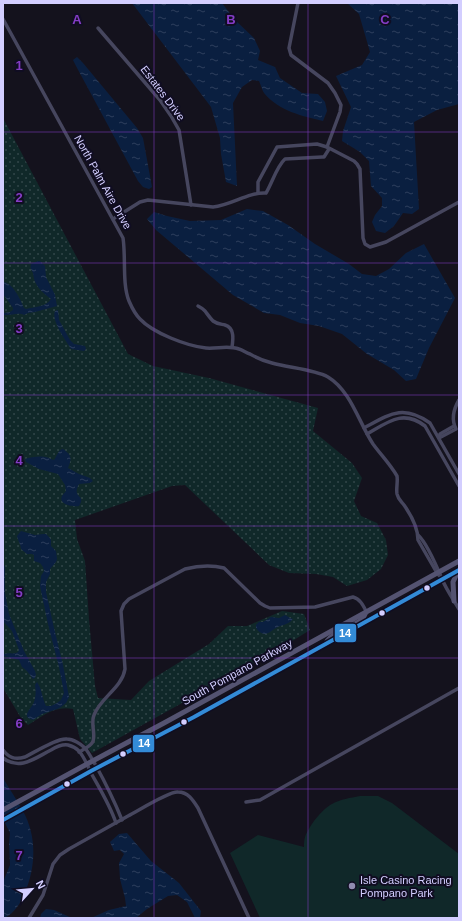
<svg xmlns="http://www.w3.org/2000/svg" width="462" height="921" font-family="Helvetica,sans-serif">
<defs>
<pattern id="grass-dots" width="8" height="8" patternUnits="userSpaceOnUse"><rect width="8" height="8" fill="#102829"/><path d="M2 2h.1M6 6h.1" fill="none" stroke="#324649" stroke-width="1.8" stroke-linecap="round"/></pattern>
<pattern id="water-ripples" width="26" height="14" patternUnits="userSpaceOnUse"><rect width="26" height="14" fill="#0a1f40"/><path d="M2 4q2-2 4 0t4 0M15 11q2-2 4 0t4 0" fill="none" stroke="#2d3e5d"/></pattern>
</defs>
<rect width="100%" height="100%" fill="#14121d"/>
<path fill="url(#grass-dots)" d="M3,118L128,354L153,366L209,378L318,408L313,431L352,463L362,478L354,501L361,516L377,523L386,540L388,555L381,569L367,580L347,586L333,577L316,574L289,573L269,565L185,485L172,486L75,520L77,539L85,561L89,619L95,686L98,698L131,700L149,681L209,644L228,626H247L282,611L304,614L310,630L281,648L92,753L80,739L73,709C56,705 42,716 28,725L21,718L3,688Z"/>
<path fill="#102829" d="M360,796H378L392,803L459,854V918H260L230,853L258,835L304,847C304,844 304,840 305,837C309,826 322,809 332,804C341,799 350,798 360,796Z"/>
<g fill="url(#water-ripples)">
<path d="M132,3H222L235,20L254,38L260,51L258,60L275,67L280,78L302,93L318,94L325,102L327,111L323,121C302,116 279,111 264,93C262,90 261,85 259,81L252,80L242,87L233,103L237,186L226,182L221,154L220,138L211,107Z"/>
<polygon points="347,3 459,3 459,104 437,110 414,122 419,209 412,214 403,213 394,226 385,233 376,231 372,222 375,215 382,206 382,198 371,186 369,161 360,152 342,141 343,131 351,107 336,76 362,65 370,52 359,14"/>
<polygon points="77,57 83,63 137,128 143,138 152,187 149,189 143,187 138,181 76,66 73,60"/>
<polygon points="247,209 263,211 288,225 315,244 349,264 362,274 376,276 389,269 406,253 424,244 455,298 429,348 416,379 406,381 394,370 367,354 342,334 319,326 300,323 280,315 264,313 233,295 156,230 147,219 154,212 167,216 190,221 221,220"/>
<path d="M38,261H40L45,266L46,277L55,295L57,306L35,312L28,313L24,315C18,312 11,316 4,315L3,314L4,313L10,312L13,310V308L3,294V282C12,282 21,300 24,308L26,309C34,307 46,307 51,299C44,294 37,288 34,279C34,278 33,274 33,273C31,269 30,268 31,264Z"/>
<path d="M58,310L59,320L70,340L74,344L85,346L86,349L84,351L71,349C66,340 51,321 55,311Z"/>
<path d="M63,449C72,455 72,459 68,468L79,474L90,478L93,481L90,483L79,484C71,499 87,494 79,506C74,507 58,505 62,496C63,494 65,493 66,491L65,485L58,474L39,469L26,462L25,459C30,457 40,456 45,457C49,457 51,460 54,460C57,456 58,450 63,449Z"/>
<path d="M21,531L35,535L43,534H46L49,537L51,540V546L56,551L57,559L56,562L50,569V574L46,582V592L54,628L63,665L69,697L66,703L61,707L57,709L42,714L33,720C20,717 32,708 34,702C36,697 36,690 35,685L37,682C42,689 42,698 46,706H51L57,703L61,700L64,693L59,667L48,624L40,586L41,576L44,571L43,567L40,563L34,561V555L32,554H27L21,549C21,545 18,541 17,536Z"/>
<path d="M3,563L5,567V593L9,614L24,651L35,671L36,675L35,678L33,679L27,671L22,667L19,660L4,656V654C9,652 13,655 18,652L19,650L12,631L3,621Z"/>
<path d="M285,615L290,618L293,619C287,626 282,624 276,628C272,630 269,634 264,634C260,633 258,631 256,628V625L259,622H263L271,617L279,618Z"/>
<path d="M3,778C10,790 19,803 25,815C38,842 35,873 22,899C19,906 10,917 3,918V882L10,865L9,843L10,833L3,819Z"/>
<polygon points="127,833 151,861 179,883 201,911 200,918 195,918 187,902 177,895 168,896 147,909 136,918 91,918 109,910 126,906 125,898 120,879 119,863 124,854 120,850 114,851 110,842 119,834"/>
<polygon points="46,909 54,910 72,918 40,918 41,914"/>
</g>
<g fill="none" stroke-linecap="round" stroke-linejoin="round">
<g stroke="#46465e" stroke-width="3.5">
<polyline points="298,3 289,48 291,55 328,83 335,93 341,105 340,112 327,147"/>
<path d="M3,19L123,238C126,257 122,284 129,301C132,308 135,314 140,319C153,333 187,346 206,348C217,349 228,345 239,349C243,350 246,353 250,354C257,358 264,361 272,363C289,368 313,369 328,377C351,391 359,423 373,444C381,455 390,464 397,476C398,482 396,488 397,494C398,499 401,501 404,505C411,515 418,527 418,540L437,573L442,579"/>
<polyline points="98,28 160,100 171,116 179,130 191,205"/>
<polyline points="258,192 258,182 277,147 317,144 327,147 354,161 357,164 360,169 363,238 365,244 370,247 386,242 459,202"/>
<path d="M113,219L140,202L148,200L213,207C232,205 248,192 266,193C272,183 277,166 285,159L322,157H324L329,149"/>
<path d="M198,306C200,307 203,309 205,311C208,315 210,318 213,321C217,324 221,324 225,325C235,328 233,340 232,347"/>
<path d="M364,428C390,414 403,404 430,423L459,474"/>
<path d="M367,434C388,422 403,409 425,426L459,486"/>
<path d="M439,438L456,429C451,419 453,410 459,400"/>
<polyline points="439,438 440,434 454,426"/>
<path d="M418,535C427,543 437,567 442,579C446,589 453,599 459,609"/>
<path d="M3,750C9,758 15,760 25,757C35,752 57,738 67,739C73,739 81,744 85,748C89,753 92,759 95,764C105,782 114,800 122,820"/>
<path d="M79,752C84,749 89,747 92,743C97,737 90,724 94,715C101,697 122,688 125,669L121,611L124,604L129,599L185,569C197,566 212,565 224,568L260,603L265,606L270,608L315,607L353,597C360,599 363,605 366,611"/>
<path d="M3,758C20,771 35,758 51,750C56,747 62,744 68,745C72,746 76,748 79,751C84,757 88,766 91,773C100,789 110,805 116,823"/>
<polyline points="246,802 260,800 459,688"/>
<path d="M29,918L43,895L53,864L60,855L69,849C89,838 108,827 128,816C138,811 169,791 178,792C188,792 193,800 198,808L249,918"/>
</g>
<g stroke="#545371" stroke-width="5">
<polyline points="454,601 453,582 458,571"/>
<path d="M327,641C336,630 350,629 361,620C363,618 365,615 366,612"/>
<polyline points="3,810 87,764 164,723 459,561"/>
<polyline points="3,820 91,771 194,717 459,570"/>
</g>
<defs>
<polyline id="bus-1" points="3,820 91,771 194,717 459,570"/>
</defs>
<use href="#bus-1" stroke="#100d22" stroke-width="7"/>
<use href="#bus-1" stroke="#338bd7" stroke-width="4"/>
</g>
<path fill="none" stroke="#843cc5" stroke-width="1" stroke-opacity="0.55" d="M154,3V918M308,3V918M3,132H459M3,263H459M3,395H459M3,526H459M3,658H459M3,789H459"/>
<g fill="#d3ceff" stroke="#100d22" stroke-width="1.5">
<circle cx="427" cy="588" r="3.5"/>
<circle cx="382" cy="613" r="3.5"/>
<circle cx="184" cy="722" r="3.5"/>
<circle cx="123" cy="754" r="3.5"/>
<circle cx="67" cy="784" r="3.5"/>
</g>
<circle fill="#908cb0" stroke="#100d22" stroke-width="1.5" cx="352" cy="886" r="4"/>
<g text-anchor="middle" stroke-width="4" stroke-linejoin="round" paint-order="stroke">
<g font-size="11" fill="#d3ceff" stroke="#100d22">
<text transform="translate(163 93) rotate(53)" y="4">Estates Drive</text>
<text transform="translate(103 182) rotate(61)" y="4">North Palm Aire Drive</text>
<text transform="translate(237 672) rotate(-29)" y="4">South Pompano Parkway</text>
</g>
<g font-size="11" fill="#d3ceff" stroke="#100d22" text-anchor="start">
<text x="360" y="884">Isle Casino Racing<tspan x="360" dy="13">Pompano Park</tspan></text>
</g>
</g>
<g font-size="13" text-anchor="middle" font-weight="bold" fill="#843cc5" stroke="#100d22" stroke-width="4" stroke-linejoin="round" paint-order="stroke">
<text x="77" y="24">A</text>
<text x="231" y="24">B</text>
<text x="385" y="24">C</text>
<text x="19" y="70">1</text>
<text x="19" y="202">2</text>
<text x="19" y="333">3</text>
<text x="19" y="465">4</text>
<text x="19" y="597">5</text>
<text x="19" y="728">6</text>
<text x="19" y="860">7</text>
</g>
<g stroke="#100d22" stroke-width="1.5">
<rect x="334" y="623" width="23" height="20" rx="4" fill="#338bd7"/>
<rect x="132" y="734" width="23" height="19" rx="4" fill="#338bd7"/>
</g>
<g font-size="11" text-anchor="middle" font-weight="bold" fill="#fff">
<text x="345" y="637">14</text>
<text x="144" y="747">14</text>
</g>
<rect width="462" height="921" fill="none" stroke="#d3ceff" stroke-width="8"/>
<g transform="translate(32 889) rotate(63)" stroke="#100d22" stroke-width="3" paint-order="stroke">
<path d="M0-3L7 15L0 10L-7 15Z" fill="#d3ceff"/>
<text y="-6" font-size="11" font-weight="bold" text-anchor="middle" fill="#d3ceff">N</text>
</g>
</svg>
